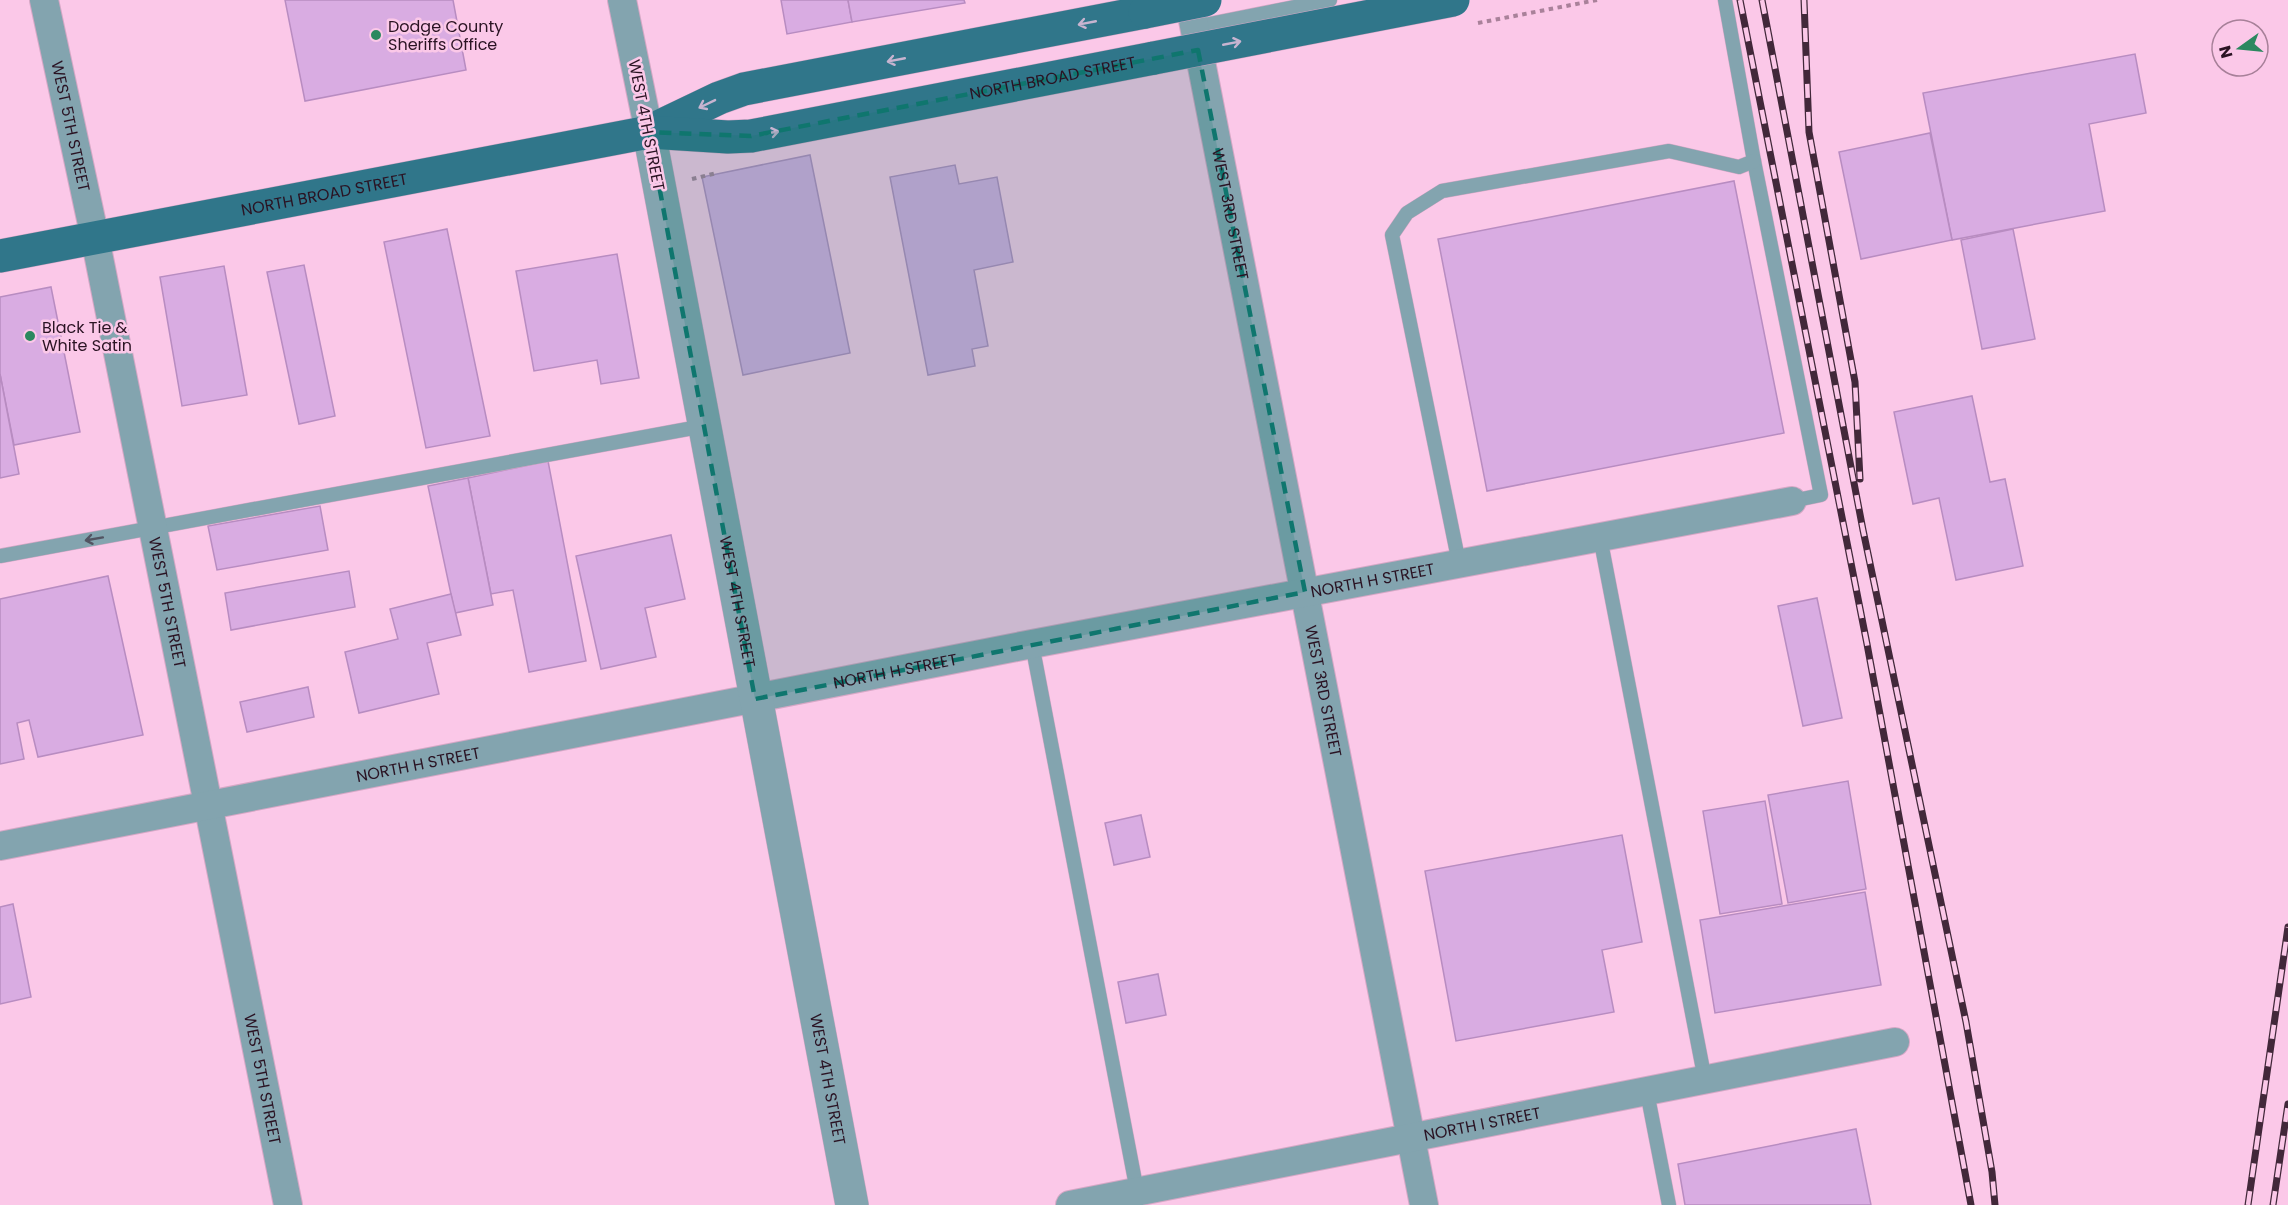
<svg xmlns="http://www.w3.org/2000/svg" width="2288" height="1205" font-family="Poppins,sans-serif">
<rect width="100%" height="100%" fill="#fbc8e8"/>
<g fill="#d9ace2" stroke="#b88cc1" stroke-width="1.5">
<polygon points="285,0 453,0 466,70 305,101"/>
<polygon points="781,0 848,0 852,22 787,34"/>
<polygon points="848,0 964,0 965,3 852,22"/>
<polygon points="2135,54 2146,113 2089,124 2105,211 1952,240 1923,93"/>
<polygon points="1930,133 1952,240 1861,259 1839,152"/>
<polygon points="810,155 850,353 743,375 702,177"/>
<polygon points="955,165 959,184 997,177 1013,262 974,270 988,346 972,349 975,366 928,375 890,177"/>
<polygon points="1734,181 1784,433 1487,491 1438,239"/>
<polygon points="447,229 490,436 426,448 384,242"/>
<polygon points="2013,229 2035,339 1982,349 1961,240"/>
<polygon points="617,254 639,378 601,384 597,360 534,371 516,271"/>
<polygon points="304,265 335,416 299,424 267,272"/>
<polygon points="224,266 247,395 182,406 160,277"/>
<polygon points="51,287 80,432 14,445 0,374 0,297"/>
<polygon points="0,374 19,474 0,478"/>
<polygon points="1972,396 1990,482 2005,479 2023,566 1956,580 1939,498 1913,504 1894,412"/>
<polygon points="548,461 586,661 529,672 513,590 491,594 468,478"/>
<polygon points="468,478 493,605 455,613 428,486"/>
<polygon points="320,506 328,550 217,570 208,526"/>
<polygon points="671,535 685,599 645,608 656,657 601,669 576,556"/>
<polygon points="349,571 355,607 231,630 225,593"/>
<polygon points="108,576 143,735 38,757 29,720 17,723 24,759 0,764 0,599"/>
<polygon points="451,594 461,635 427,643 439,694 359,713 345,652 398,639 390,609"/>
<polygon points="1817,598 1842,718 1803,726 1778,606"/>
<polygon points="308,687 314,717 247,732 240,702"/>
<polygon points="1848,781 1866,889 1788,903 1768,795"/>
<polygon points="1765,801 1782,904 1720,914 1703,811"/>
<polygon points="1141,815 1150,857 1114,865 1105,823"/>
<polygon points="1622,835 1642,942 1602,950 1614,1012 1456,1041 1425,871"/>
<polygon points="1865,892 1881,985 1715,1013 1700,920"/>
<polygon points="13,904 31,997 0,1004 0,907"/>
<polygon points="1158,974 1166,1015 1126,1023 1118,982"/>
<polygon points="1856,1129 1871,1205 1685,1205 1678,1164"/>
</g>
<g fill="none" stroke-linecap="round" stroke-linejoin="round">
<defs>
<g id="service">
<polyline points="1725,0 1754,161 1821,495 1792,501"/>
<polyline points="1194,27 1330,0"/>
<polyline points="1600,537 1705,1080"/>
<polyline points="0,556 704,426"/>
<polyline points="1459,563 1392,235 1407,213 1442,191 1669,151 1739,167 1754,161"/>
<polyline points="1032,644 1137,1191"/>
<polyline points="1647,1092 1669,1205"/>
</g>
<g id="minor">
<path id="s1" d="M44,0L95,238L288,1205"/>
<polyline points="622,0 649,132"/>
<path id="s2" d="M1189,0L1424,1205"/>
<path id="s3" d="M0,846L1032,644L1792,501"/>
<path id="s4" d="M1070,1205L1895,1042"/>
</g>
<g id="tertiary">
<path id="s5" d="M649,132L852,1205"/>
</g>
<g id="primary">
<polyline points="650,131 719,98 744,89 1145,12"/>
<path id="s6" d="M0,256L649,132L728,137L751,136L1154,58"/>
</g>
</defs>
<use href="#service" stroke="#d5a7c5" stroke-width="15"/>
<use href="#minor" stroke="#d5a7c5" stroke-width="30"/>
<use href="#tertiary" stroke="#d5a7c5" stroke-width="34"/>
<use href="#primary" stroke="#d5a7c5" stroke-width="34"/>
<polyline stroke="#a9819a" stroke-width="4" stroke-dasharray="4.5 4.5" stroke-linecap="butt" points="692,179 717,173"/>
<use href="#service" stroke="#83a4af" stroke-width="14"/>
<use href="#minor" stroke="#83a4af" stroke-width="28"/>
<use href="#tertiary" stroke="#83a4af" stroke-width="33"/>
<use href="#primary" stroke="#30768a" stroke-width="33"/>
<defs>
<g id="rail">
<polyline points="1740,0 1867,644 1971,1205"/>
<polyline points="1762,0 1863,530 1966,1022 1992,1172 1995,1205"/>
<polyline points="1804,0 1809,132 1855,382 1860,479"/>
<polyline points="2248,1205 2288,927"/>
<polyline points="2273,1205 2288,1104"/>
</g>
</defs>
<use href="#rail" stroke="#42283a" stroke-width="7"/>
<use href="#rail" stroke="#fbc8e8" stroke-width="4.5" stroke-dasharray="14" stroke-linecap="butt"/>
<defs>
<g id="primary-bridge">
<polyline points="1145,12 1205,0"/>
<polyline points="1154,58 1453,0"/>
</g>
</defs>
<use href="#primary-bridge" stroke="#d5a7c5" stroke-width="34" stroke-linecap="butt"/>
<polyline stroke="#a9819a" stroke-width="4" stroke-dasharray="4.5 4.5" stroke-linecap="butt" points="1478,23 1597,0"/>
<use href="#primary-bridge" stroke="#30768a" stroke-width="33"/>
</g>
<defs><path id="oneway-shaft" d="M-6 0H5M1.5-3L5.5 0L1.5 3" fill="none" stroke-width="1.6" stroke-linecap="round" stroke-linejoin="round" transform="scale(1.5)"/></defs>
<g stroke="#c8b4d0">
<use href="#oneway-shaft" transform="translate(1087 23) rotate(169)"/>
<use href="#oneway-shaft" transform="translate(1232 43) rotate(-11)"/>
<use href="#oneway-shaft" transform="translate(896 60) rotate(169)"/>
<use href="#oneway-shaft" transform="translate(707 104) rotate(154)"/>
<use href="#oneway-shaft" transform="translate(770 133) rotate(-11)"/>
</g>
<use stroke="#525462" href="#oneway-shaft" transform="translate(94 539) rotate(170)"/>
<path fill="#0f766e" fill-opacity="0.2" stroke="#0f766e" stroke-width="4.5" stroke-dasharray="12 8" stroke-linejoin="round" d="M1198,50L1305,592L755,699L649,132L751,136Z"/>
<g fill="#2b885f" stroke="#fbc8e8" stroke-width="2">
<circle cx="376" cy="35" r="6"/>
<circle cx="30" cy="336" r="6"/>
</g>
<g text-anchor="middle" stroke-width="5" stroke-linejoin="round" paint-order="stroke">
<g font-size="16" fill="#2a1323" stroke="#fbc8e8" text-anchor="start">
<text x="388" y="32">Dodge County<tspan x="388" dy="18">Sheriffs Office</tspan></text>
<text x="42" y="333">Black Tie &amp;<tspan x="42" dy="18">White Satin</tspan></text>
</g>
<g font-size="16" fill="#2a1323" stroke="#fbc8e8">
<text dy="6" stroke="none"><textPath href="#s6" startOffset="1070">NORTH BROAD STREET</textPath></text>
<text transform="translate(647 125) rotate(79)" y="6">WEST 4TH STREET</text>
<text dy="6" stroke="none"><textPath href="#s1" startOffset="129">WEST 5TH STREET</textPath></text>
<text dy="6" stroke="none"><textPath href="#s6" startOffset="330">NORTH BROAD STREET</textPath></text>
<text dy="6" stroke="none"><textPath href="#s2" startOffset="218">WEST 3RD STREET</textPath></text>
<text dy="6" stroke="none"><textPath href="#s3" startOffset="1398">NORTH H STREET</textPath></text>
<text dy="6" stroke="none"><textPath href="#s1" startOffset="615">WEST 5TH STREET</textPath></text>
<text dy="6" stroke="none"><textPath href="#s5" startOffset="478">WEST 4TH STREET</textPath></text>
<text dy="6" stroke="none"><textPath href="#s3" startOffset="912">NORTH H STREET</textPath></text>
<text dy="6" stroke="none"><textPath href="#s2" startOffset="704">WEST 3RD STREET</textPath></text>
<text dy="6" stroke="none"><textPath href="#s3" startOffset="426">NORTH H STREET</textPath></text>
<text dy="6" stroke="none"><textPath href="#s1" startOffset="1101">WEST 5TH STREET</textPath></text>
<text dy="6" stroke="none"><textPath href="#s5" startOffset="964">WEST 4TH STREET</textPath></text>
<text dy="6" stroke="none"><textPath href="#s4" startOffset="420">NORTH I STREET</textPath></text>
</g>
</g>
<g transform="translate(2240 48) rotate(255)"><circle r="28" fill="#fbc8e8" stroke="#a78099" stroke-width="1.5"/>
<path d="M0-4.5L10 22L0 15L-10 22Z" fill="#2b885f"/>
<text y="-9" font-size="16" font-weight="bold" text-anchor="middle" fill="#2a1323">N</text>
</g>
</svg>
